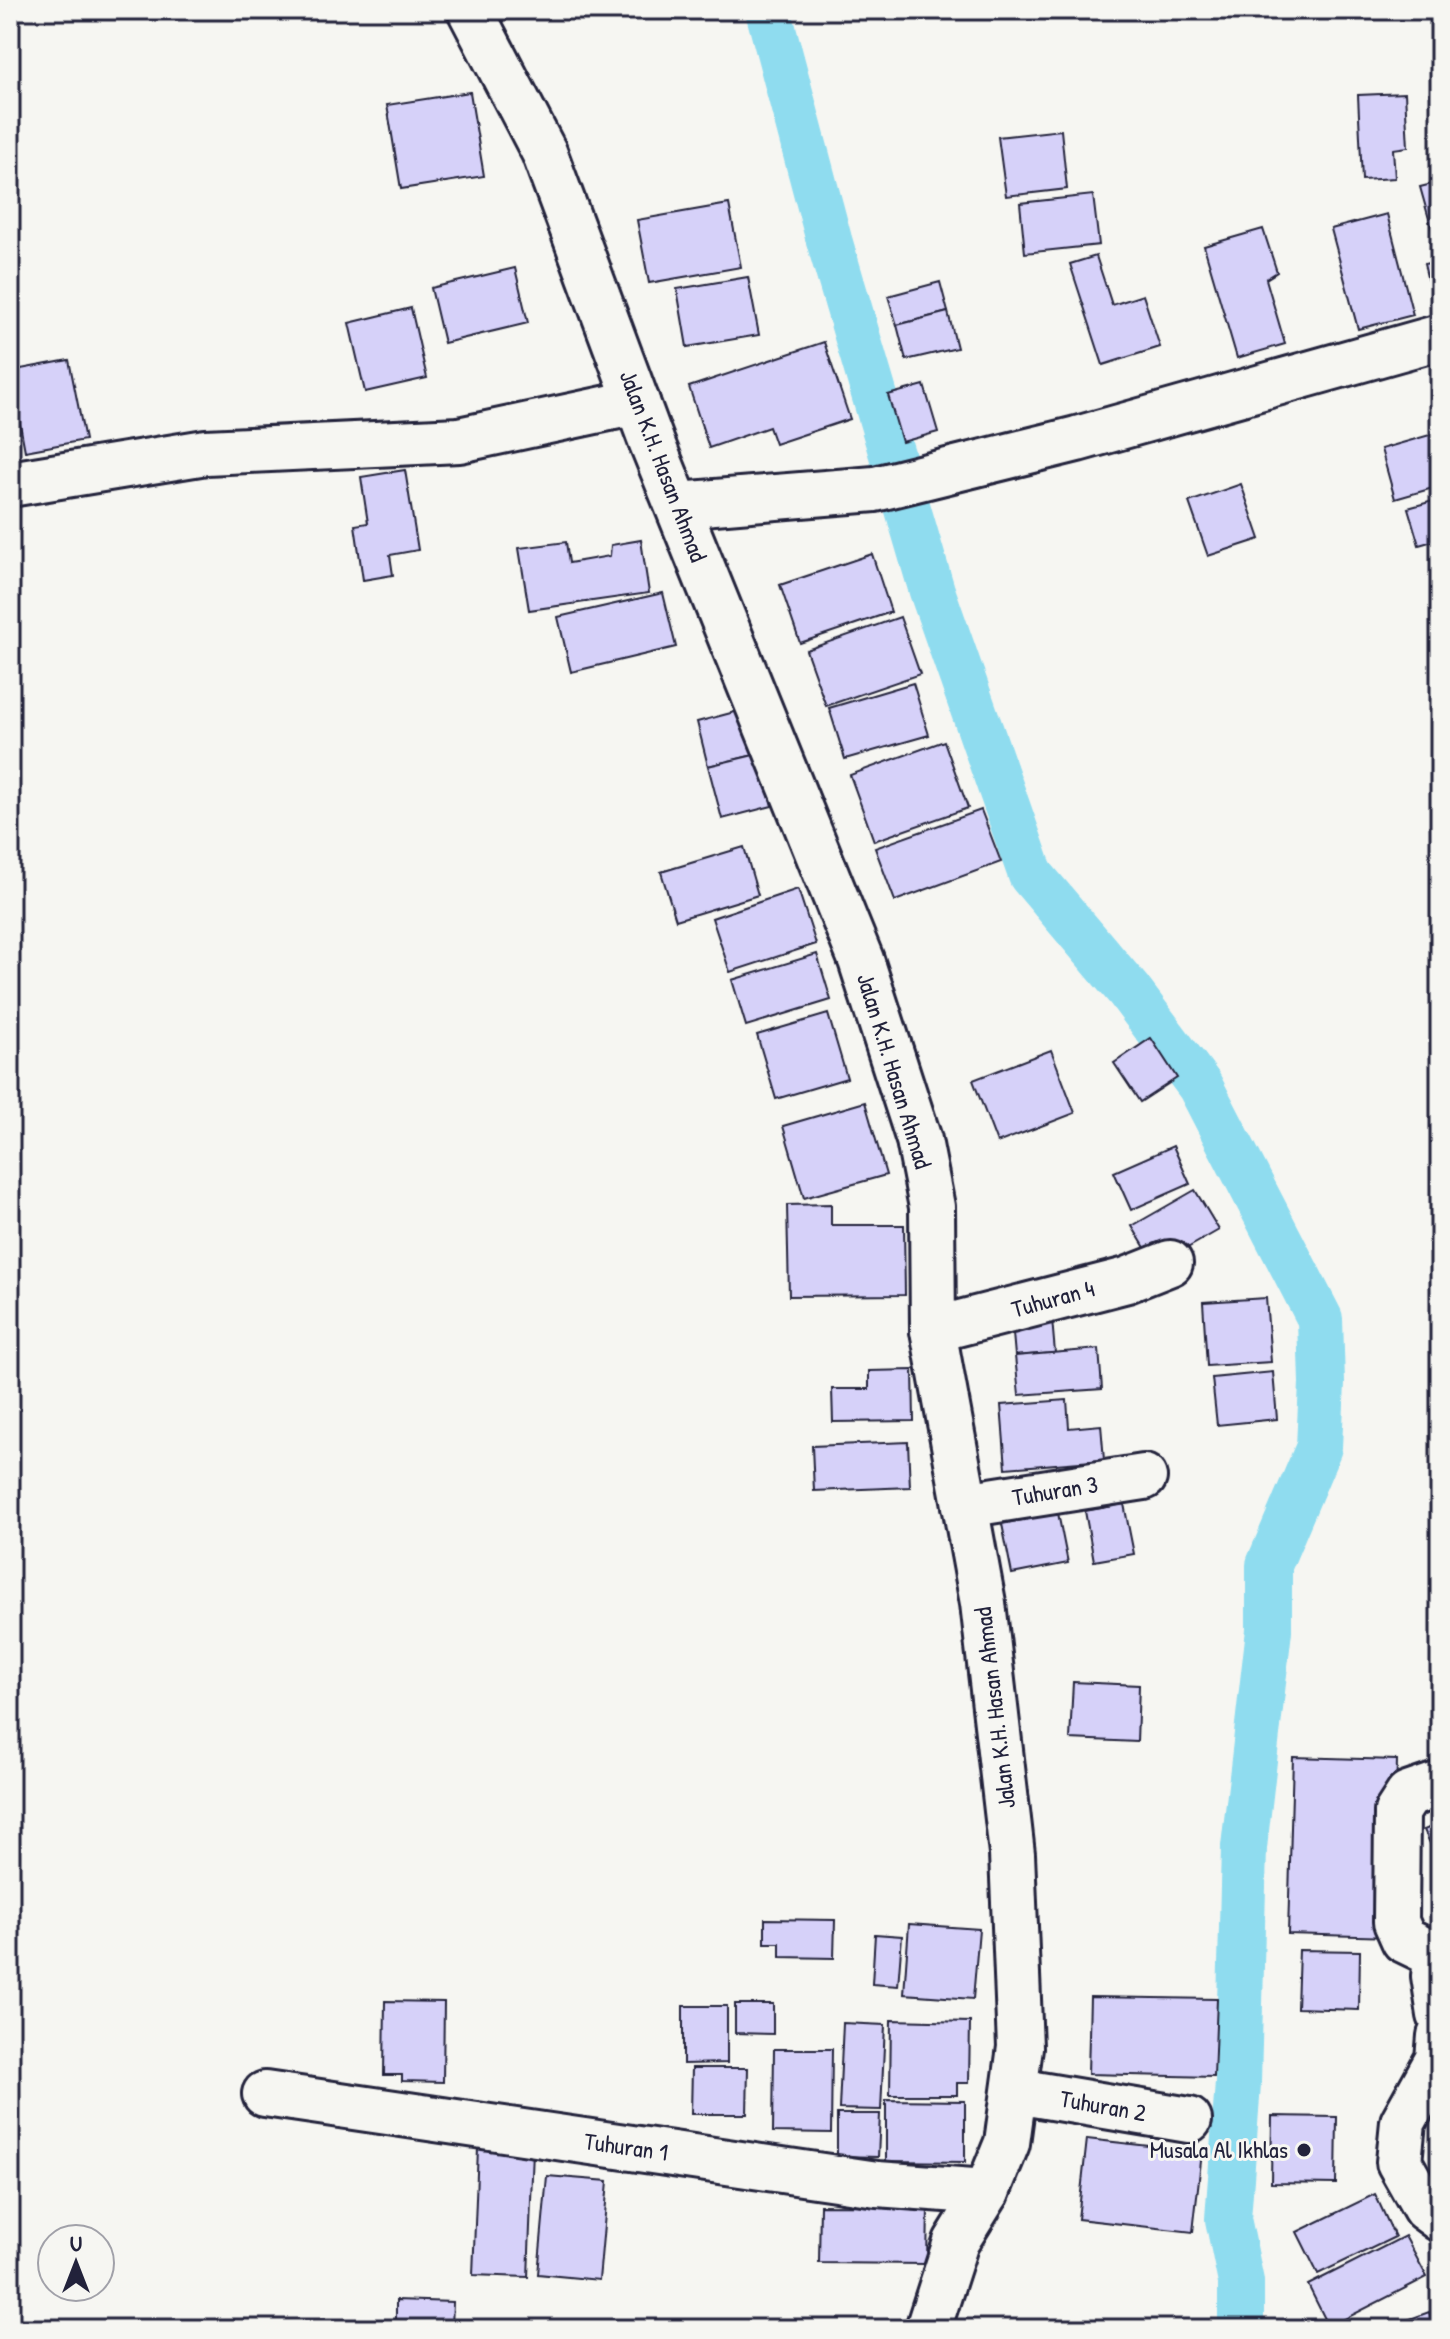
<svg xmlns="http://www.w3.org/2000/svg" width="1450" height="2339" font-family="'Patrick Hand',sans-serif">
<rect width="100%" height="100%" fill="#f6f6f2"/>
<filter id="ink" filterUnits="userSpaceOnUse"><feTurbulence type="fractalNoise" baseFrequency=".0125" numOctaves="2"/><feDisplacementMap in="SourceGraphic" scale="16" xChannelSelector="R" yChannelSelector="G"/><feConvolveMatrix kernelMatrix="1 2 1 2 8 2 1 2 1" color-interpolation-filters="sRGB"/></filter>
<g filter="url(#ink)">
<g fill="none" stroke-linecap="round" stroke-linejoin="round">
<polyline stroke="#8fdcef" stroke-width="46" points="768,10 829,240 932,591 1031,875 1129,991 1200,1086 1320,1319 1322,1383 1319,1447 1269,1565 1269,1630 1244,1847 1238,2083 1228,2219 1241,2282 1241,2329"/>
</g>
<g fill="#d6d1f9" stroke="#22223b" stroke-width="2">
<polygon points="470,92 484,176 401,189 387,105"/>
<polygon points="1405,93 1408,147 1393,149 1395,178 1362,180 1358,95"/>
<polygon points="1061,130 1067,189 1006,196 998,137"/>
<polygon points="1440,182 1440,239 1435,240 1420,187"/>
<polygon points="1093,195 1099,245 1025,253 1020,203"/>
<polygon points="729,204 741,267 649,283 637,220"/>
<polygon points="1387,214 1413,315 1358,329 1331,229"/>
<polygon points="1263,229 1277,272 1266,279 1285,344 1237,358 1204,246"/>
<polygon points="1440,239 1440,301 1433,303 1424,264 1439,261 1435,240"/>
<polygon points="1096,256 1112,305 1143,295 1160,347 1103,365 1070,264"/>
<polygon points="515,268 528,323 444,343 431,288"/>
<polygon points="748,277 759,335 687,347 677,289"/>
<polygon points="940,282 948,312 897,325 888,296"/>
<polygon points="411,308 427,378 365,392 349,323"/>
<polygon points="948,312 957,348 906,360 897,325"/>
<polygon points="824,342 850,419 775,444 769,427 709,448 689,387"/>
<polygon points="69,360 85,440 25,451 10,371"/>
<polygon points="924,385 938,432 902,442 888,395"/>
<polygon points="1440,432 1440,486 1395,499 1381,449"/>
<polygon points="405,470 418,550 390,555 393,575 363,580 355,525 368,523 361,477"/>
<polygon points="1241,484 1260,539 1208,556 1189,502"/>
<polygon points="1440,499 1440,539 1419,545 1408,508"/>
<polygon points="641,540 649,593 529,610 519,548 566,542 569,563 610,556 611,545"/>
<polygon points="872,554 891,612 800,643 780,585"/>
<polygon points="663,593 676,647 571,672 558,617"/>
<polygon points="900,617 920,674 826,706 806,650"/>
<polygon points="913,683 929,735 845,759 829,708"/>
<polygon points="746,709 758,754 708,766 697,722"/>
<polygon points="944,741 968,808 874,841 850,775"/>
<polygon points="758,754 772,806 722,819 708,766"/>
<polygon points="981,810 1001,862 895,901 875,848"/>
<polygon points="744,847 758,895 676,920 661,872"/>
<polygon points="798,889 816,944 730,972 712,918"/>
<polygon points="817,954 831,1000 746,1026 732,980"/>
<polygon points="828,1014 847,1078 776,1099 757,1035"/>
<polygon points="1151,1038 1177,1078 1140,1102 1114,1063"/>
<polygon points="1051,1050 1075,1113 997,1143 973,1080"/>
<polygon points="865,1102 886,1175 804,1198 783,1126"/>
<polygon points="1173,1146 1190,1184 1131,1210 1114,1172"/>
<polygon points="1195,1190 1219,1230 1156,1266 1132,1226"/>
<polygon points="831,1204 831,1225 904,1225 905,1295 789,1296 787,1205"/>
<polygon points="1266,1298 1271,1362 1207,1366 1203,1302"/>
<polygon points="1052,1319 1055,1353 1015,1356 1012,1322"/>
<polygon points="1099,1349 1102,1389 1019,1395 1015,1356"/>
<polygon points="913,1370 914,1421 833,1422 832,1389 869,1389 869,1371"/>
<polygon points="1273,1372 1277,1419 1217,1425 1212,1378"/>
<polygon points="1067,1400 1069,1428 1101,1425 1104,1460 1006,1468 1001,1405"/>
<polygon points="908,1442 910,1487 814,1491 812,1446"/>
<polygon points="1124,1504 1134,1554 1094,1561 1085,1511"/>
<polygon points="1058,1513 1068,1563 1012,1574 1002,1524"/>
<polygon points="1073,1682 1139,1685 1137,1742 1070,1739"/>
<polygon points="1293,1757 1397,1760 1392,1937 1288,1934"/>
<polygon points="1440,1823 1440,1865 1424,1830"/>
<polygon points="765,1919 835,1920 834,1958 780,1957 780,1943 765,1943"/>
<polygon points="909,1924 979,1929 973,1999 904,1994"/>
<polygon points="875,1934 902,1936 898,1986 872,1984"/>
<polygon points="1299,1950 1360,1951 1359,2010 1297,2008"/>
<polygon points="1090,1997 1217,1999 1214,2077 1088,2074"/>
<polygon points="385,2001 444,2002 443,2082 402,2081 402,2075 384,2075"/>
<polygon points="735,2004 773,2004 773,2034 735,2033"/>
<polygon points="683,2006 727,2006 727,2063 683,2064"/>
<polygon points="891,2020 970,2022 969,2083 957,2083 957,2095 890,2095"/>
<polygon points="843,2023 885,2025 881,2110 839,2109"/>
<polygon points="774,2049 832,2049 831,2133 773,2132"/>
<polygon points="692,2068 748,2068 747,2114 691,2114"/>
<polygon points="886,2100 965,2101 965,2162 886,2161"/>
<polygon points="837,2114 880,2114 878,2157 837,2156"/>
<polygon points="1272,2116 1337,2117 1336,2184 1271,2183"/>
<polygon points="1087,2139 1202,2152 1193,2232 1078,2219"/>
<polygon points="478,2148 533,2150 528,2277 473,2275"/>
<polygon points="547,2176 608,2181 599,2280 538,2274"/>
<polygon points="1375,2194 1395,2237 1318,2274 1297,2232"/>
<polygon points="820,2205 928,2206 927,2264 819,2263"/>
<polygon points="1405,2236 1427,2277 1329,2327 1308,2285"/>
<polygon points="396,2300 453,2302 452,2329 396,2329"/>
<polygon points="1429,2312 1435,2329 1383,2329"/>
</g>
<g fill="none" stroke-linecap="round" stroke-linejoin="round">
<defs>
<g id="minor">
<polyline points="470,10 544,152 652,443 861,960 919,1140 932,1207 933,1330 983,1603 1012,1854 1020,2047 1007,2143 987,2192 956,2242 928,2329"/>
<polyline points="10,484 206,452 459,440 637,402"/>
<polyline points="678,505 875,489 1077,439 1440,337"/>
<polyline points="933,1330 1127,1280 1170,1263"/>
<polyline points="965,1505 1144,1477"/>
<polyline points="1440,1954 1437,1956 1434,1976 1440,2015"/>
<polyline points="1437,1956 1404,1940 1396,1922 1397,1812 1408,1795 1440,1784"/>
<polyline points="1440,2036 1438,2059 1403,2122 1399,2162 1425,2208 1440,2219"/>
<polyline points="1016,2091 1189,2120"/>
<polyline points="265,2094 877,2184 987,2192"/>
</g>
</defs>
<use href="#minor" stroke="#22223b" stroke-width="50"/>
<use href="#minor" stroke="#f6f6f2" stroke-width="44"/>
</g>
</g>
<circle fill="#22223b" stroke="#f6f6f2" stroke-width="3" cx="1304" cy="2150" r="8"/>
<g text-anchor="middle" stroke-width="6" stroke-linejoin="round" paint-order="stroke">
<g font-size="24" fill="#22223b" stroke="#f6f6f2">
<text transform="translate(663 466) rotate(69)" y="8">Jalan K.H. Hasan Ahmad</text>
<text transform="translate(894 1071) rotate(73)" y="8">Jalan K.H. Hasan Ahmad</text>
<text transform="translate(1053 1299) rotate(-15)" y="8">Tuhuran 4</text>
<text transform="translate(1055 1491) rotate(-9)" y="8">Tuhuran 3</text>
<text transform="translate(995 1708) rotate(-97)" y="8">Jalan K.H. Hasan Ahmad</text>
<text transform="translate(1103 2106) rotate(10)" y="8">Tuhuran 2</text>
<text transform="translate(626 2147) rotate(8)" y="8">Tuhuran 1</text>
</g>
<g font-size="24" fill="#22223b" stroke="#f6f6f2" text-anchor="end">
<text x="1288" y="2158">Musala Al Ikhlas</text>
</g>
</g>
<rect width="1450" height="2339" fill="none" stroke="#f6f6f2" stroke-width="40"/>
<rect x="20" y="20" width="1410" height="2299" fill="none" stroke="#22223b" stroke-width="3" filter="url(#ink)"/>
<g transform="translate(76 2263)"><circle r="38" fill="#f6f6f2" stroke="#a1a1a9" stroke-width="2"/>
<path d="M0-6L14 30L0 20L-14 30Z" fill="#22223b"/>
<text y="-12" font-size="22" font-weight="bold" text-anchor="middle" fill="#22223b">U</text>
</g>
</svg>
